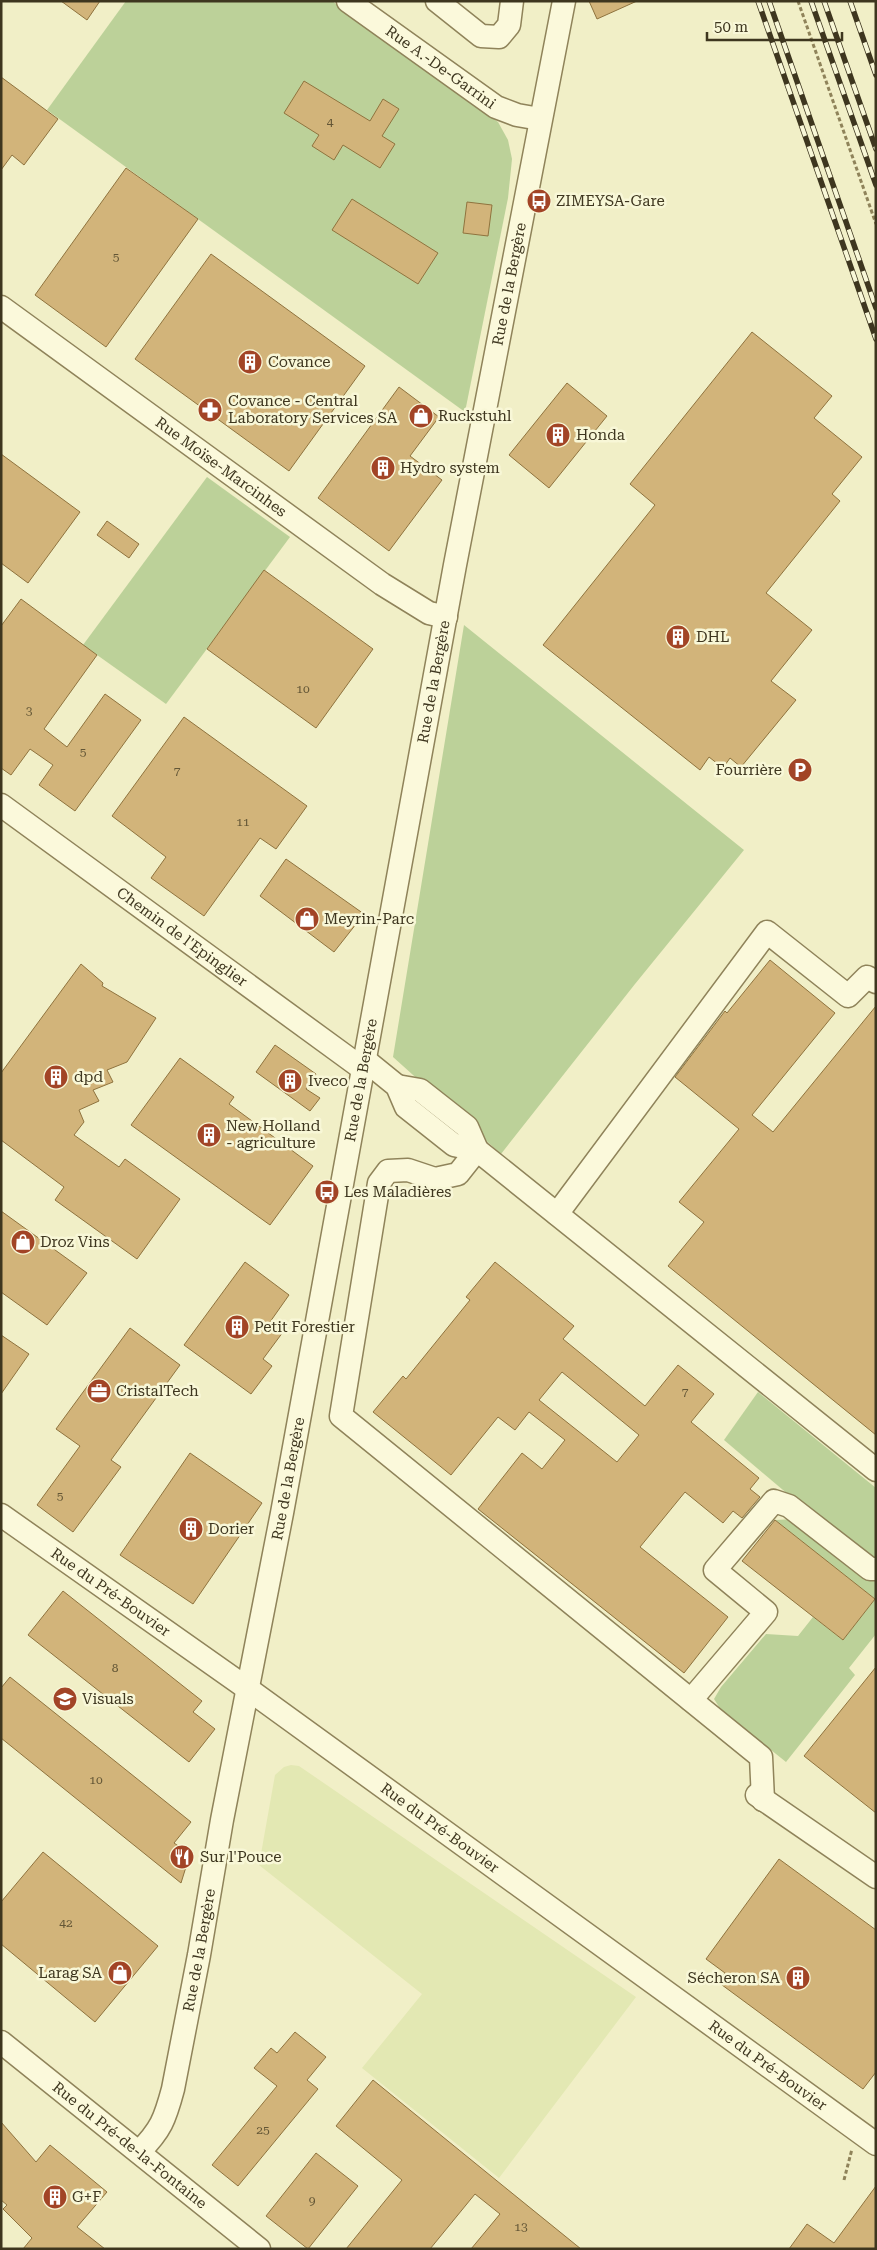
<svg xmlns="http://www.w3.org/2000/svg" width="877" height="2250" font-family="'Roboto Serif',serif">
<rect width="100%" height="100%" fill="#f1efc7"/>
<polygon fill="#e3e8b3" points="291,1765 299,1766 636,1997 499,2178 362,2068 422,1994 259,1865 275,1775 284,1767"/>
<g fill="#bcd199">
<polygon points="126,1 332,1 498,122 508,140 512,159 508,198 465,412 47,110"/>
<polygon points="207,477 290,537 166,704 83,645"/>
<polygon points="464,625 744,850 635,984 501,1154 393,1057"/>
<polygon points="758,1392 876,1488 876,1562 868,1562 724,1440"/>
<polygon points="796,1519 876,1578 876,1634 849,1668 855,1675 786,1762 721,1710 714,1699 721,1687 766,1634 798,1636 813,1617 843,1640 875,1599 775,1520"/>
</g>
<g fill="#d2b47a" stroke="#8f733e" fill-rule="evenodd">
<polygon points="61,1 100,1 87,20"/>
<polygon points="589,1 637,1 597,19"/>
<polygon points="1,77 58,119 24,165 12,155 1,170"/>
<polygon points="304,81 370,121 383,99 399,109 382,136 395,144 380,168 343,145 334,160 312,146 319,135 284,113"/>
<polygon points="126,168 198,219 106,347 35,295"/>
<polygon points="352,199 438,253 418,284 332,230"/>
<polygon points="467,202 492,205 488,236 463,233"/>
<polygon points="211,254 365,366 289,471 135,359"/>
<polygon points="752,332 832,396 814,418 862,457 832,494 840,501 766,593 812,630 771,681 796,700 741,767 730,758 723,768 709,757 700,770 543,645 655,505 630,484"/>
<polygon points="567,383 607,416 549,488 509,455"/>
<polygon points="399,387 439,417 410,456 442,480 389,551 318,498"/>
<polygon points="1,454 80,512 28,583 1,563"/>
<polygon points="107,521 139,544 129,558 97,535"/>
<polygon points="264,570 373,649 316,728 207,649"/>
<polygon points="21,599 97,655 44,729 67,747 105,694 141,720 75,811 39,785 53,765 30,749 11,775 1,768 1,626"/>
<polygon points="184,717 307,806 276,849 260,838 204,916 151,878 166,857 112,816"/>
<polygon points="286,859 364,914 334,952 260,896"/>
<polygon points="770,960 835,1013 752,1115 773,1132 876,1006 876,1435 668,1266 704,1222 679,1202 739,1129 675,1077 725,1011 727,1013"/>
<polygon points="81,964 103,983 102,986 156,1018 127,1062 107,1070 113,1082 93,1090 99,1101 79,1110 84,1122 74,1135 119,1167 125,1159 180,1199 137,1259 55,1200 64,1187 1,1140 1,1073"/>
<polygon points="275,1045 316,1074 306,1089 320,1098 310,1111 256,1072"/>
<polygon points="180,1058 234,1097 229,1104 313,1166 270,1225 131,1125"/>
<polygon points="1,1211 87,1273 47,1325 1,1292"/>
<polygon points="245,1262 289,1295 270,1322 283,1332 263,1359 272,1366 251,1394 184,1345"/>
<path d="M495,1262L574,1326L563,1339L645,1406L678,1365L714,1394L691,1422L759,1478L750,1489L760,1497L742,1518L733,1511L723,1523L685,1492L640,1547L728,1617L684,1673L478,1509L522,1453L542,1469L565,1440L529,1412L515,1430L498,1417L451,1475L373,1412L403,1376L406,1379L470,1300L466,1297ZM562,1372L639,1435L617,1462L539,1400Z"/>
<polygon points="130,1328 180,1365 111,1460 121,1467 73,1532 37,1505 80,1446 56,1429"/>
<polygon points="1,1335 29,1354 1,1394"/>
<polygon points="190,1453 262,1503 193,1604 120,1555"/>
<polygon points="775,1520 875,1599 843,1640 742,1561"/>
<polygon points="63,1591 202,1701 193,1712 215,1729 189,1762 28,1635"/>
<polygon points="876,1667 876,1813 804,1756"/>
<polygon points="10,1677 191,1822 174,1843 190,1854 181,1883 1,1738 1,1688"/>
<polygon points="43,1852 158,1946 95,2022 1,1944 1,1902"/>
<polygon points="779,1859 876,1930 876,2072 863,2089 718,1982 725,1973 706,1959"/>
<polygon points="295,2032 326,2057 307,2080 318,2089 238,2186 212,2165 277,2086 254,2068 271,2048 277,2053"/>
<polygon points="373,2080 502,2185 581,2249 471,2249 500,2214 475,2194 430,2249 346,2249 402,2180 336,2126"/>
<polygon points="1,2122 36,2162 50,2145 107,2192 77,2227 105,2249 23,2249 32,2238 3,2209 7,2205 1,2200"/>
<polygon points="316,2153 358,2186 308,2249 266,2216"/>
<polygon points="876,2186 876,2249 789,2249 807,2224 834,2243"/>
</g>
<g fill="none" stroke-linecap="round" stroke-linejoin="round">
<defs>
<g id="minor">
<path id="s1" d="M348,1L496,107L517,115L540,119"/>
<polyline points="437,1 481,36 499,37 509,25 512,1"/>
<path id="s2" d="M1,307L382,584L429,613L446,617"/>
<path id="s3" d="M1,805L363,1069"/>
<polyline points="365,1060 397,1086 406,1107 454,1145 477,1150 876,1470"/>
<polyline points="397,1086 420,1090 467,1127 477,1150"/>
<polyline points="477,1150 458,1174 435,1179 408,1170 388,1171 379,1183 341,1416 761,1757 763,1800"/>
<polyline points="557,1214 767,932 848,996 867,977 876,982"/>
<path id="s4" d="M1,1515L248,1689L876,2144"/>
<polyline points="691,1700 766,1612 715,1570 774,1501 789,1506 870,1569 876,1569"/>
<polyline points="757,1795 876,1877"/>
<path id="s5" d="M1,2042L259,2249"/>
<path id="s6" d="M139,2152C161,2130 165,2119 173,2089L199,1955L222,1820L282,1513L455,565L564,1"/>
</g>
</defs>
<use href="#minor" stroke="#8f835a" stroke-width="25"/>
<g stroke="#8f835a" stroke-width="3" stroke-dasharray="4 2.5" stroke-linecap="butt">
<polyline points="798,1 876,224"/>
<polyline points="844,2180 852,2149"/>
</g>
<use href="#minor" stroke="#fbf9db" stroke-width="22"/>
<defs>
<g id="rail">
<polyline points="758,1 876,339"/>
<polyline points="769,1 876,308"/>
<polyline points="811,1 876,185"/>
<polyline points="824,1 876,149"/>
<polyline points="850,1 876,75"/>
</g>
</defs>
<use href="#rail" stroke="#3e361f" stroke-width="5.5"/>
<use href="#rail" stroke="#f8f7d7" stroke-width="4" stroke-dasharray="11" stroke-linecap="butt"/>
</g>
<defs>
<symbol id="bus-disc" viewBox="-11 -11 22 22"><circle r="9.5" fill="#a24426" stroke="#f8f7d7"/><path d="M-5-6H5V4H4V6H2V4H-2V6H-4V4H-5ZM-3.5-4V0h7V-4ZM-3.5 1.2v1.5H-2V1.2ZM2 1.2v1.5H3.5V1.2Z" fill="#fff"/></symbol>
<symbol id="building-disc" viewBox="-11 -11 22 22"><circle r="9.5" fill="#a24426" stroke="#f8f7d7"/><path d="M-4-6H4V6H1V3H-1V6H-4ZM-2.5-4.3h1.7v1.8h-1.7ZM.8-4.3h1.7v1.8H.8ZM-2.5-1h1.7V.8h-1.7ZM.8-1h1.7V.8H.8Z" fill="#fff"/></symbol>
<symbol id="pharmacy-disc" viewBox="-11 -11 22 22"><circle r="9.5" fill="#a24426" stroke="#f8f7d7"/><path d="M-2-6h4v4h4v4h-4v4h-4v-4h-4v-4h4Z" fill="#fff"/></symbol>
<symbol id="shop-disc" viewBox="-11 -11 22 22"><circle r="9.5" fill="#a24426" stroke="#f8f7d7"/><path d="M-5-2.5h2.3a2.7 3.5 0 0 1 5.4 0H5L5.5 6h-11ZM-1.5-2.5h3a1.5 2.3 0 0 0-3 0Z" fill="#fff"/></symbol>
<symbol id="parking-disc" viewBox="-11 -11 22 22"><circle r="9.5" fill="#a24426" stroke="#f8f7d7"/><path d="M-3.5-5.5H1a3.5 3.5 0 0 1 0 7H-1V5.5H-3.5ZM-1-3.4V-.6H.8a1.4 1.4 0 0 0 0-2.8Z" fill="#fff"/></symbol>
<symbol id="office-disc" viewBox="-11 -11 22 22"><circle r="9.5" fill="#a24426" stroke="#f8f7d7"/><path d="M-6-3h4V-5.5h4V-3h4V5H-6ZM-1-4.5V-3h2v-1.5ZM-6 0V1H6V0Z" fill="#fff"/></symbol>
<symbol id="school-disc" viewBox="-11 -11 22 22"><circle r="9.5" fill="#a24426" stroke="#f8f7d7"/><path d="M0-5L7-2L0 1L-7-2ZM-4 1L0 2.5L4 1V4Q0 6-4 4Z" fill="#fff"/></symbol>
<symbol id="restaurant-disc" viewBox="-11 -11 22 22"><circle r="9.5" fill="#a24426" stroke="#f8f7d7"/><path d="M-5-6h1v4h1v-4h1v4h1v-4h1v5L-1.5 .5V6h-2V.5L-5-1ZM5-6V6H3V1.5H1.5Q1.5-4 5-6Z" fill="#fff"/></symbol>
</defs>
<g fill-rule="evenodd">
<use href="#bus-disc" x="525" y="187" width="28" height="28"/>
<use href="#building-disc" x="236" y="348" width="28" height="28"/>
<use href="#pharmacy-disc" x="196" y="396" width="28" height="28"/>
<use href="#shop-disc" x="407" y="402" width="28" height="28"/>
<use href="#building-disc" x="544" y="421" width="28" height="28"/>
<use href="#building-disc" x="369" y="454" width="28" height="28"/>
<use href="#building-disc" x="664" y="623" width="28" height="28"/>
<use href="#parking-disc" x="786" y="756" width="28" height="28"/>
<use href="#shop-disc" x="293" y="905" width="28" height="28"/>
<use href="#building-disc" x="42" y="1063" width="28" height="28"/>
<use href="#building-disc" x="276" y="1067" width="28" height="28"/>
<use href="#building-disc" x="195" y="1121" width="28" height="28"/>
<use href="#bus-disc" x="313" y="1178" width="28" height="28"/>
<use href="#shop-disc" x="9" y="1228" width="28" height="28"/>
<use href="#building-disc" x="223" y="1313" width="28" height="28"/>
<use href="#office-disc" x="85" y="1377" width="28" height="28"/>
<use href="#building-disc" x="177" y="1515" width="28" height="28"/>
<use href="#school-disc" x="51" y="1685" width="28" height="28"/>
<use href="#restaurant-disc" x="168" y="1843" width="28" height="28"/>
<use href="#shop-disc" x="106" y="1959" width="28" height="28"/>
<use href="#building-disc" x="784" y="1964" width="28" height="28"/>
<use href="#building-disc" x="41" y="2183" width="28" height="28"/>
</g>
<g text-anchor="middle" stroke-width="5" stroke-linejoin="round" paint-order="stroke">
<g font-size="12" fill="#635636">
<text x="330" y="126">4</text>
<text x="116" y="261">5</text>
<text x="303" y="693">10</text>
<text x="29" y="715">3</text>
<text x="83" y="756">5</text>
<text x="177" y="775">7</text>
<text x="243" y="826">11</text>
<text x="685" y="1396">7</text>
<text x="60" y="1500">5</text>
<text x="115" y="1672">8</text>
<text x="96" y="1784">10</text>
<text x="66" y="1927">42</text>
<text x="263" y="2134">25</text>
<text x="312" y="2205">9</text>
<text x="521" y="2231">13</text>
</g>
<g font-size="15" fill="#3e361f" stroke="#f8f7d7">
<text dy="5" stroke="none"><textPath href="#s1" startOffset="114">Rue A.-De-Garrini</textPath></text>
<text dy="5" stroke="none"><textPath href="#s6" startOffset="1909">Rue de la Bergère</textPath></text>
<text dy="5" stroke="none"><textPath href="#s2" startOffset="272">Rue Moïse-Marcinhes</textPath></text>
<text dy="5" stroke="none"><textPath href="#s6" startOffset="1504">Rue de la Bergère</textPath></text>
<text dy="5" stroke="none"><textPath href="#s3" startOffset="224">Chemin de l'Epinglier</textPath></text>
<text dy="5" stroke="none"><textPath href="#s6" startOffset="1099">Rue de la Bergère</textPath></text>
<text dy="5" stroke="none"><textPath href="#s6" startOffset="694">Rue de la Bergère</textPath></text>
<text dy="5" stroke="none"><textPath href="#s4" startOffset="134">Rue du Pré-Bouvier</textPath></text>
<text dy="5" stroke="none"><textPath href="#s4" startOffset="539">Rue du Pré-Bouvier</textPath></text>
<text dy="5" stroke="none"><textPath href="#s6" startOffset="214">Rue de la Bergère</textPath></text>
<text dy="5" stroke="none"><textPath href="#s4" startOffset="944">Rue du Pré-Bouvier</textPath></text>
<text dy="5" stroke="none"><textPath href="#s5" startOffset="165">Rue du Pré-de-la-Fontaine</textPath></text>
</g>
<g font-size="15" fill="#3e361f" stroke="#f8f7d7" text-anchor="start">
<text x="556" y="206">ZIMEYSA-Gare</text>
<text x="268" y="367">Covance</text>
<text x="228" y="406">Covance - Central<tspan x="228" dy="17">Laboratory Services SA</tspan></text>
<text x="438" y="421">Ruckstuhl</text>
<text x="576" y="440">Honda</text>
<text x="400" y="473">Hydro system</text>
<text x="696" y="642">DHL</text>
<text x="782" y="775" text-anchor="end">Fourrière</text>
<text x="324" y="924">Meyrin-Parc</text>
<text x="74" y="1082">dpd</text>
<text x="308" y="1086">Iveco</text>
<text x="226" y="1131">New Holland<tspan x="226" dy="17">- agriculture</tspan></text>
<text x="344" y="1197">Les Maladières</text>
<text x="40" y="1247">Droz Vins</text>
<text x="254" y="1332">Petit Forestier</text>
<text x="116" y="1396">CristalTech</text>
<text x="208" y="1534">Dorier</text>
<text x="82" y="1704">Visuals</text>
<text x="200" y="1862">Sur l'Pouce</text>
<text x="102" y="1978" text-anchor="end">Larag SA</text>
<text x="780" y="1983" text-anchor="end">Sécheron SA</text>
<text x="72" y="2202">G+F</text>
</g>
</g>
<rect width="877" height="2250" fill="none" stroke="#3e361f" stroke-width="5"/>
<path d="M707 32v8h135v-8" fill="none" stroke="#3e361f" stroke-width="2.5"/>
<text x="714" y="32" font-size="15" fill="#3e361f" stroke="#f8f7d7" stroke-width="4" paint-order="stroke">50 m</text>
</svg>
